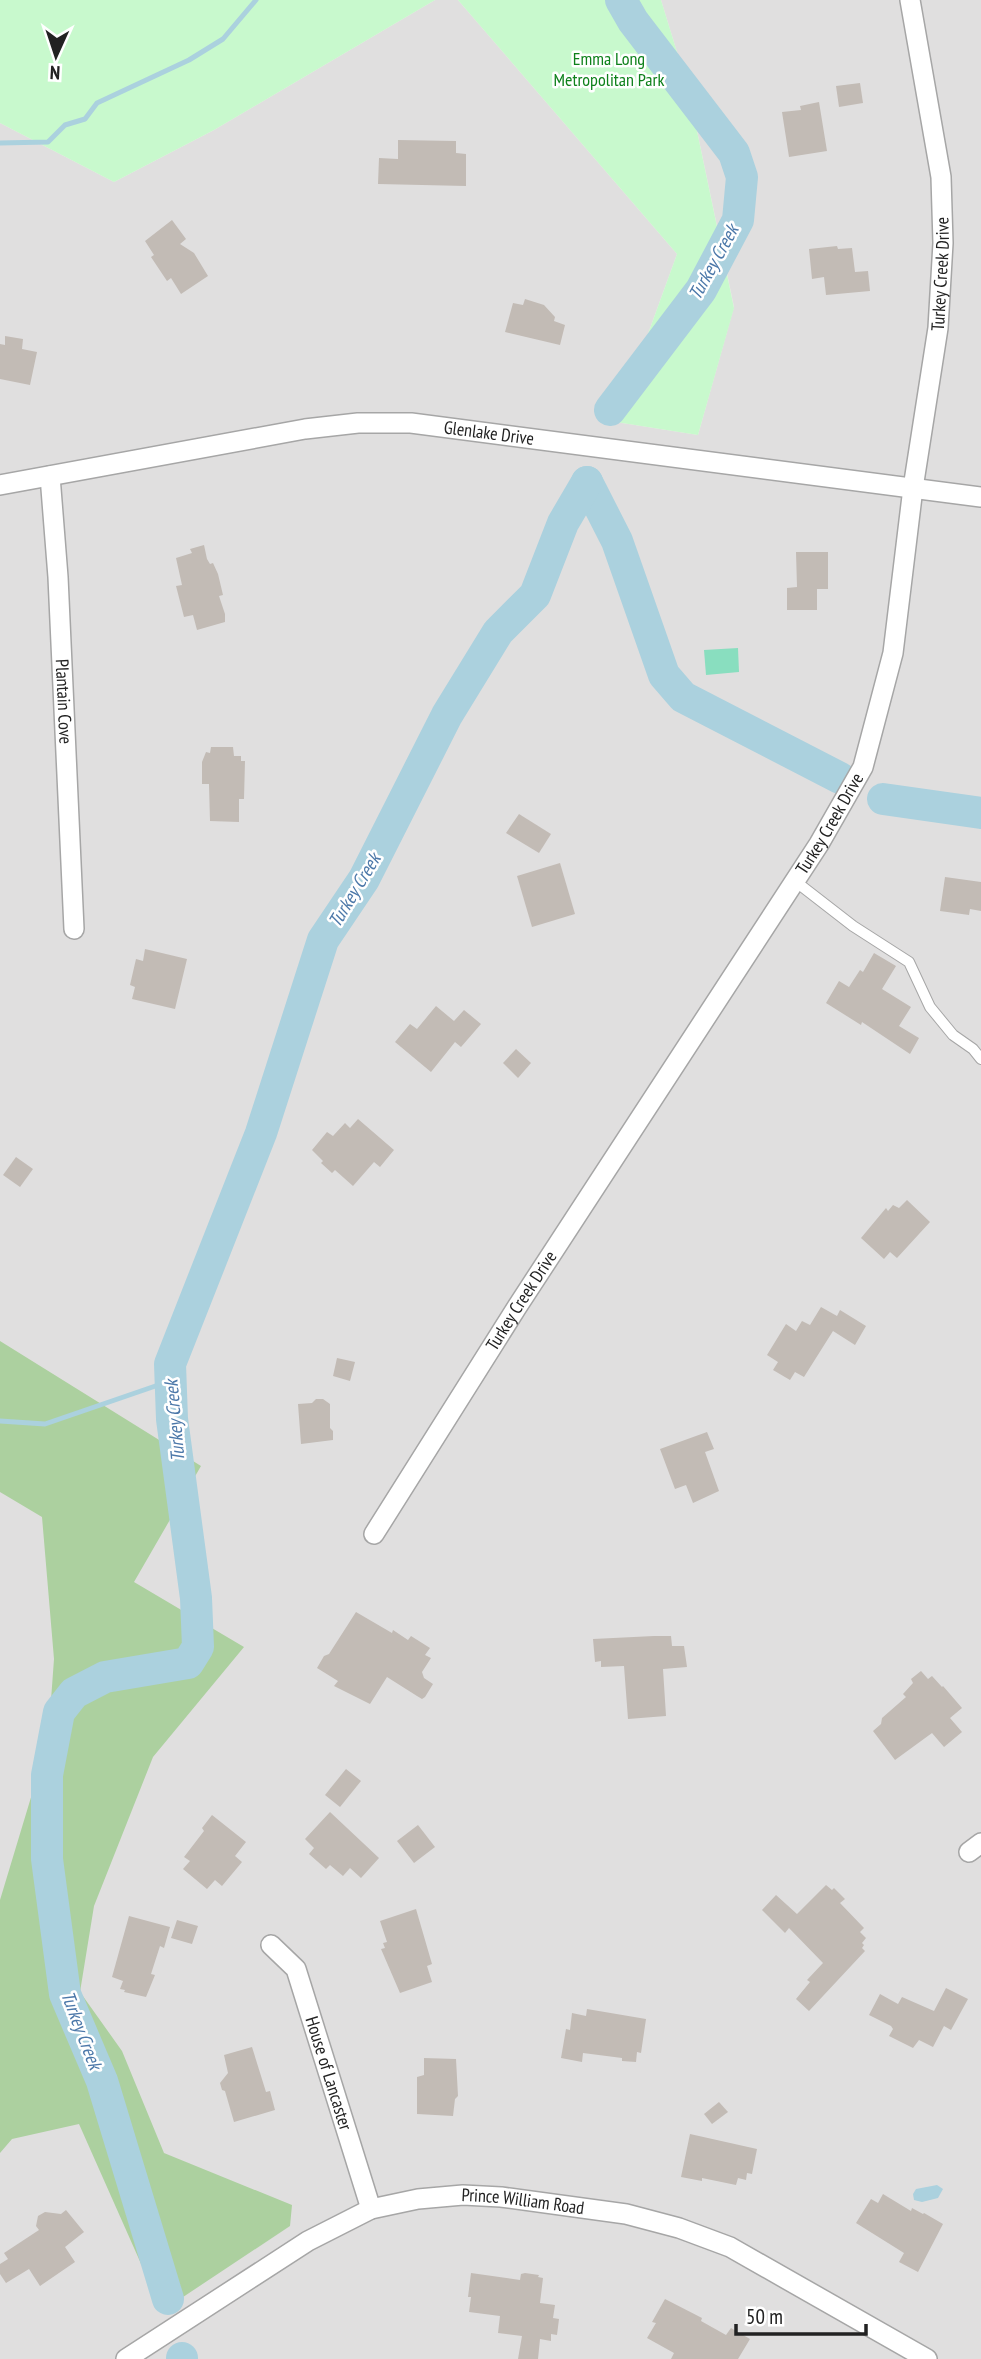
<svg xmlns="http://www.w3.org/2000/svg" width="981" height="2359" font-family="'PT Sans Narrow',sans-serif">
<rect width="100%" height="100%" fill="#f1efe9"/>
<polygon fill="#e0dfdf" points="435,0 458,0 677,254 616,422 698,435 734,307 688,88 661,0 981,0 981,2359 0,2359 0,123 114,182 214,130"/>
<polygon fill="#acd09f" points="0,1341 201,1466 134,1582 244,1647 153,1757 94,1906 80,1992 122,2051 164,2153 292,2205 290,2226 162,2311 79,2124 12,2139 0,2153 0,1900 48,1741 54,1659 42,1517 0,1492"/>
<g fill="#c8f9cd">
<polygon points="0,0 435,0 214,130 114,182 0,123"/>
<polygon points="458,0 661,0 688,88 734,308 698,435 616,422 677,254"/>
</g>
<polygon fill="#89debf" points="738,648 739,672 706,675 704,650"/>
<polygon fill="#abd1de" points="937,2185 943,2189 938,2198 922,2202 914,2200 913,2194 916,2189"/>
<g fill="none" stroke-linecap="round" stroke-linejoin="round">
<g stroke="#abd1de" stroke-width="5">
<polyline points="0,143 48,142 65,125 85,119 97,103 189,60 223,39 256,0"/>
<polyline points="0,1421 45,1424 170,1381"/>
</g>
<g stroke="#abd1de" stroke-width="32">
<polyline points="610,410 701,290 738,220 742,177 734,153 633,21 621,0"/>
<polyline points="587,482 617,541 664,675 683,697 840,778"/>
<polyline points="883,799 981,813"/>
<polyline points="168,2299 102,2081 65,1994 47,1859 47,1775 59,1712 74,1693 105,1677 188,1663 198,1647 196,1598 172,1419 170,1364 261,1133 323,940 364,879 447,715 498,632 535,595 563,523 587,482"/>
<polyline points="182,2358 182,2359"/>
</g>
</g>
<g fill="#c2bbb5">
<polygon points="860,83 863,103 839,107 836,86"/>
<polygon points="819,102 827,151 789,157 782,112 801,110 800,106"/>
<polygon points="398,140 456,141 456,153 466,154 466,186 378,184 379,158 398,159"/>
<polygon points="172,220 186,239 180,244 194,253 208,276 181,294 171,278 167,281 151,257 154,255 145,241"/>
<polygon points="837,246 838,249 852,248 855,272 868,271 870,291 826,295 824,277 812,279 809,249"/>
<polygon points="525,299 544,305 555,317 554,321 565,325 560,345 505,332 513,303 523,305"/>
<polygon points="5,336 23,339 22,349 37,352 30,385 0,379 0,344 5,345"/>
<polygon points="204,545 207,559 210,564 213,563 218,574 223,595 219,596 225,614 225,622 197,630 193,615 184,617 176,586 182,585 176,558 192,553 190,549"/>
<polygon points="796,552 828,552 828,589 817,589 817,610 787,610 787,588 797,587"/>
<polygon points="211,747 233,747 234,756 241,756 241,761 245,761 244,799 239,799 239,822 210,821 209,784 202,784 202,762 206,752 210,753"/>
<polygon points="519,814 551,834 539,853 506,833"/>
<polygon points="560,863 575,914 532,927 517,876"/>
<polygon points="945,877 981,882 981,911 970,909 969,915 940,911"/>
<polygon points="145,949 187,959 175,1009 132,999 135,987 130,985 136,959 143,961"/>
<polygon points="874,953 896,966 882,989 911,1007 899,1026 919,1038 910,1054 862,1022 861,1025 826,1003 839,981 849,987 860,970 863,972"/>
<polygon points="436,1006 454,1021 464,1010 481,1024 461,1047 455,1042 431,1072 395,1042 410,1024 417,1029"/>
<polygon points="516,1049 531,1063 518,1078 503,1063"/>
<polygon points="358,1119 394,1150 380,1167 374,1162 353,1186 335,1170 332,1173 321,1163 323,1161 312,1150 327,1132 333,1136 345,1123 350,1128"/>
<polygon points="16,1157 33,1169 20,1187 3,1175"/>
<polygon points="907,1200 930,1222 897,1258 890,1252 884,1259 861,1238 886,1208 888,1211 893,1205 899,1208"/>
<polygon points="821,1307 837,1316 840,1310 866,1326 855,1345 833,1331 804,1377 795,1372 790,1380 773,1370 778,1362 767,1355 786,1324 796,1331 802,1321 810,1325"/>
<polygon points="337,1358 355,1362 350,1381 333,1376"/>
<polygon points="316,1399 323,1399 330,1404 330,1428 333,1431 333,1440 301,1444 298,1404 312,1403"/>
<polygon points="707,1432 714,1449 705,1452 719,1491 693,1503 686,1485 675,1489 660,1449"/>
<polygon points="356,1612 392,1633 393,1630 408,1640 411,1636 430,1648 425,1655 431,1658 422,1672 424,1678 433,1684 425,1697 422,1699 417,1696 387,1677 370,1704 334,1686 338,1681 317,1668 324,1656 329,1654"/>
<polygon points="654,1636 671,1636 672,1646 684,1646 687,1667 663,1669 666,1716 628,1719 624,1666 601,1667 601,1661 595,1662 593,1639"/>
<polygon points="921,1671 928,1679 932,1676 942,1687 943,1686 962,1708 950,1718 962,1732 944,1747 932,1733 895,1760 873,1731 881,1724 882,1718 906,1697 903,1694 913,1683 911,1679"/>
<polygon points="346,1769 361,1781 340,1807 325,1795"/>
<polygon points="330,1812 379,1858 361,1878 350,1868 343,1876 330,1865 326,1869 309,1854 314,1848 305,1839"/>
<polygon points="212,1815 246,1842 235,1856 242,1862 222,1886 215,1880 207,1889 183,1869 190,1861 184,1857 204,1831 202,1828"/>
<polygon points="418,1825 435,1847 414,1863 397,1841"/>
<polygon points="826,1885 832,1890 834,1888 845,1899 840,1903 864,1928 860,1932 866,1938 862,1943 864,1945 862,1948 865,1951 809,2011 796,1999 810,1982 807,1980 823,1963 789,1928 785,1933 762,1910 776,1895 797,1914"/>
<polygon points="416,1909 432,1964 427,1966 432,1982 400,1993 381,1949 385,1948 383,1943 387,1942 380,1921"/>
<polygon points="129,1916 170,1927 164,1948 160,1946 151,1974 155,1975 146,1997 124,1992 125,1990 120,1989 123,1981 112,1977"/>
<polygon points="177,1920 198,1926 192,1944 171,1938"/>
<polygon points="946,1988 968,1999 951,2030 944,2026 933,2047 919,2040 913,2048 889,2036 893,2029 891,2026 869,2015 880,1994 898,2004 902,1997 934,2011"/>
<polygon points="587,2009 646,2019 641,2053 637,2052 636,2062 622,2061 622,2058 583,2053 582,2062 561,2058 566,2029 570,2030 572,2013 586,2016"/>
<polygon points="252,2047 266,2092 270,2091 275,2110 234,2122 225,2091 222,2090 220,2083 228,2073 224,2055"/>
<polygon points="424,2058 456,2059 458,2096 455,2099 453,2116 417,2114 417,2077 424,2075"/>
<polygon points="719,2102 728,2112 712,2124 704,2114"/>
<polygon points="690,2134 757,2149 752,2174 747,2173 746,2180 738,2178 736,2185 702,2178 702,2181 681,2177"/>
<polygon points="883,2194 911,2211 912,2208 923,2214 924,2213 943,2224 918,2272 899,2262 904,2253 856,2223 871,2199 878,2203"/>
<polygon points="66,2210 84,2232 65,2247 75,2262 40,2286 29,2269 6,2283 0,2274 0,2264 8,2259 4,2253 39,2230 36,2226 38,2216 45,2212 61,2214"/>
<polygon points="471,2273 520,2280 521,2274 525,2273 539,2275 538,2277 543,2278 540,2303 555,2305 553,2318 559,2319 557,2335 551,2334 551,2341 540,2339 538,2359 518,2359 522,2336 498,2333 500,2316 469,2312 471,2297 468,2297"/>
<polygon points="665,2299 702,2318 701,2321 726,2335 731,2328 750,2339 738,2359 671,2359 674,2353 647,2338 656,2323 652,2322"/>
</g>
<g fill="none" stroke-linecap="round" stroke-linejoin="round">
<defs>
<polyline id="lane" points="795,881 853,926 909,962 930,1007 953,1035 973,1049 981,1059"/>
<g id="street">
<path id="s1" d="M50,476L58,577L74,929"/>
<path id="s2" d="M0,485L305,429L358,423H411L981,497"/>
<path id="s3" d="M374,1534L517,1307L819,844L863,767L893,653L913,488L938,328L943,243L941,177L910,0"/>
<polyline points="969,1852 981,1843"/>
<path id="s4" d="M271,1945L296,1969L371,2209"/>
<path id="s5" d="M126,2359L308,2241L371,2209L418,2199L463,2195L501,2197L626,2214L679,2228L730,2247L927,2359"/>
</g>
</defs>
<use href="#lane" stroke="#a6a6a6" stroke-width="12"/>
<use href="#street" stroke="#a6a6a6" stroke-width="22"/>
<use href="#lane" stroke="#fff" stroke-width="10"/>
<use href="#street" stroke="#fff" stroke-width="19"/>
</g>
<g text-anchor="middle" stroke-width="5" stroke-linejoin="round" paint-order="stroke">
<g font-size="18" fill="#0e811b" stroke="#fff">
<text x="609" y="65">Emma Long<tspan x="609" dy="21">Metropolitan Park</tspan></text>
</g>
<g font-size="18" fill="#222" stroke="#fff">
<text dy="6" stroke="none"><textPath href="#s3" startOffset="1410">Turkey Creek Drive</textPath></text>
<text dy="6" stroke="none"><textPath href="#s2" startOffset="495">Glenlake Drive</textPath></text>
<text dy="6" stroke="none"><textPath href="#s1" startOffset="226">Plantain Cove</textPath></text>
<text dy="6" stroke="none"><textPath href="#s3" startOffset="844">Turkey Creek Drive</textPath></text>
<text dy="6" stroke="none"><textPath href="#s3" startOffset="276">Turkey Creek Drive</textPath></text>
<text dy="6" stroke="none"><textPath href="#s4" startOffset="144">House of Lancaster</textPath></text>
<text dy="6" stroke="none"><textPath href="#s5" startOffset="441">Prince William Road</textPath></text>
</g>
<g font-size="19" font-style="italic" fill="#4c78a9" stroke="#fff">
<text transform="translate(713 262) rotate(-61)" y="7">Turkey Creek</text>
<text transform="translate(354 890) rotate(-59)" y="7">Turkey Creek</text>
<text transform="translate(174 1421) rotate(-95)" y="7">Turkey Creek</text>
<text transform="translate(82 2030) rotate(69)" y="7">Turkey Creek</text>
</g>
</g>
<g transform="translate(56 56) rotate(183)" stroke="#ffffff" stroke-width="5" paint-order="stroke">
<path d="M0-5L12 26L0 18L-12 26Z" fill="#222222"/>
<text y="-10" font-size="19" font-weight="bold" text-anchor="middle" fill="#222222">N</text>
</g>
<path d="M736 2324v10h130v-10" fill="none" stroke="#222222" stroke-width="3.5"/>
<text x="746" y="2324" font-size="21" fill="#222222" stroke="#ffffff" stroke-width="5" paint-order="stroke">50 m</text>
</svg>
